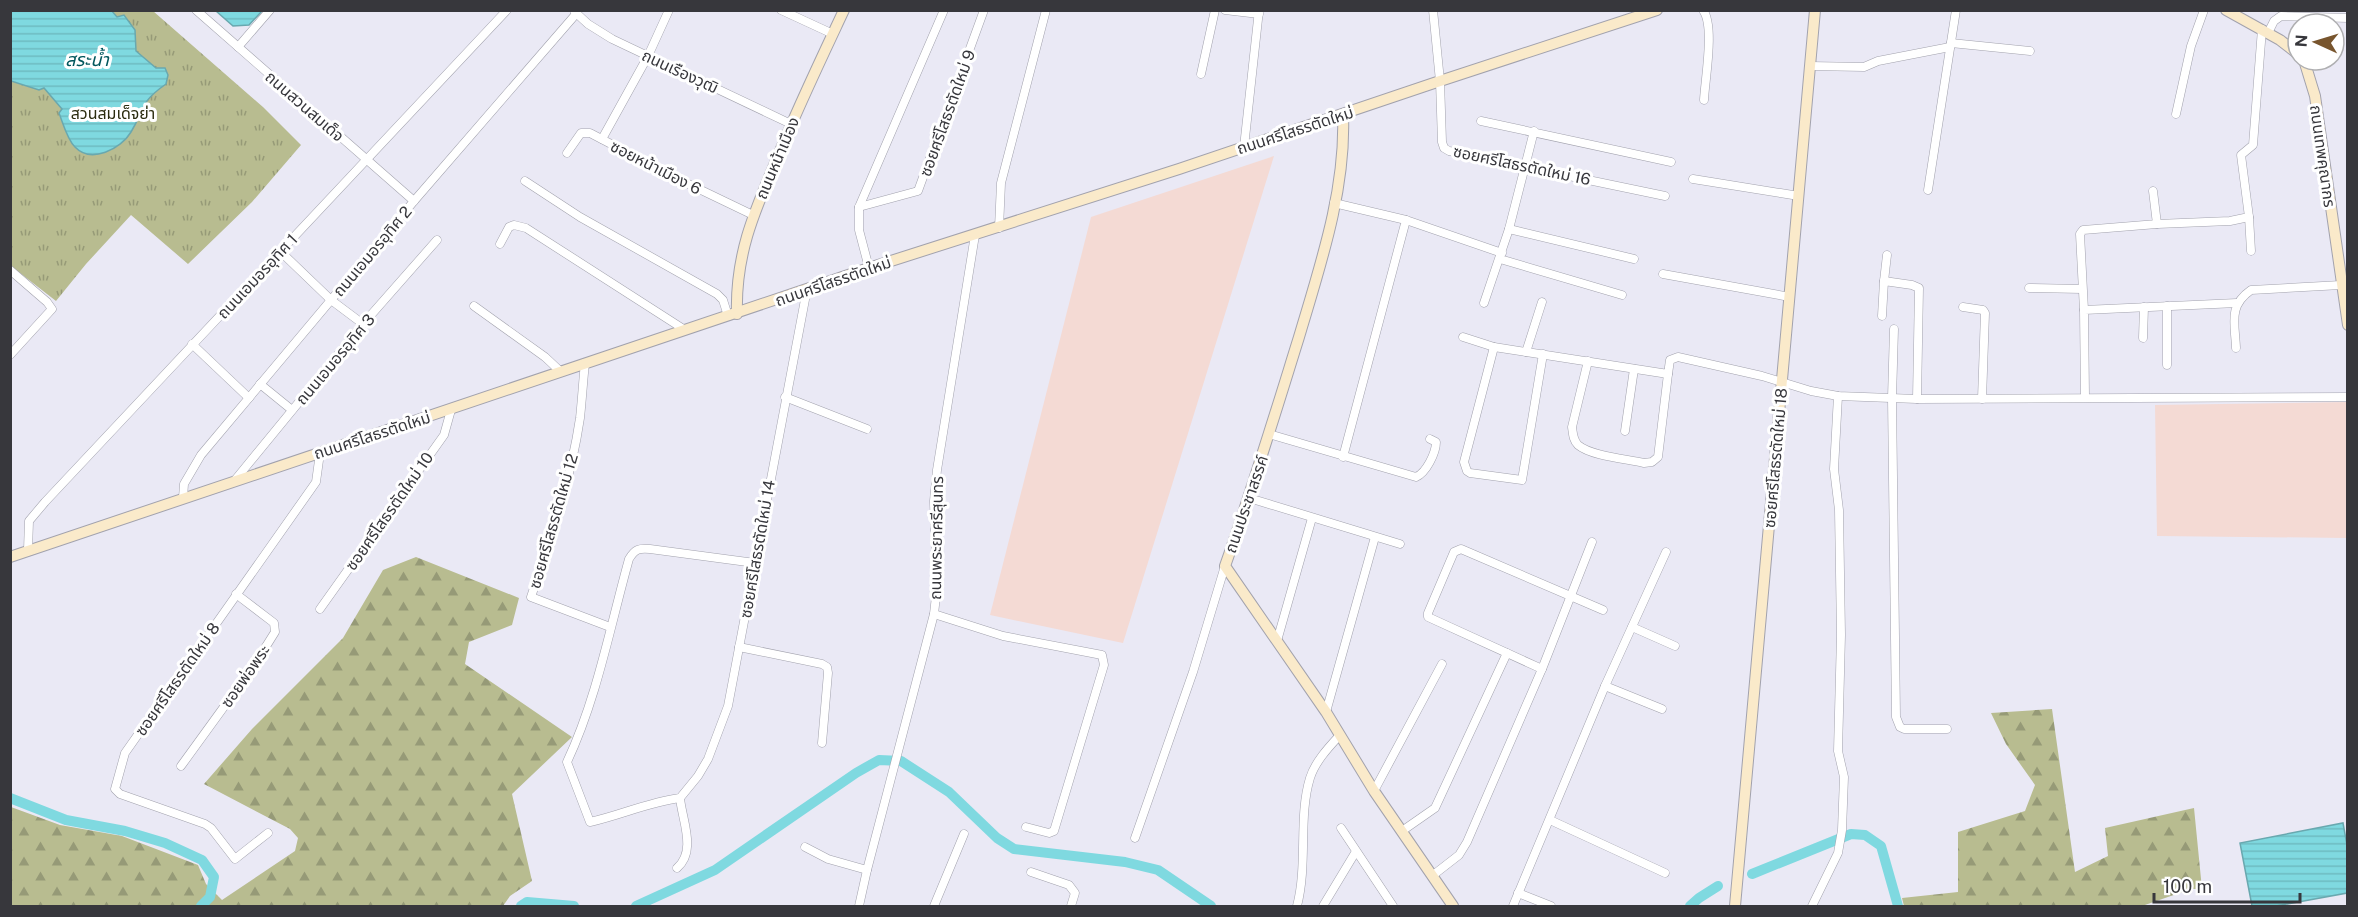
<svg xmlns="http://www.w3.org/2000/svg" width="2358" height="917" font-family="'Public Sans','Noto Sans Thai',sans-serif">
<defs>
<pattern id="forest-firs" width="22" height="20" patternUnits="userSpaceOnUse" patternTransform="scale(1.5)"><rect width="22" height="20" fill="#b8bc90"/><path d="M5 1l3.5 6h-7zM16 11l3.5 6h-7z" fill="#969a77"/></pattern>
<pattern id="park-tufts" width="24" height="20" patternUnits="userSpaceOnUse" patternTransform="scale(1.5)"><rect width="24" height="20" fill="#b8bc90"/><path d="M3 7l-1-3M5 7V3M7 7l1-3M15 17l-1-3M17 17v-4M19 17l1-3" fill="none" stroke="#969a77"/></pattern>
<pattern id="water-rules" width="6" height="5" patternUnits="userSpaceOnUse" patternTransform="scale(1.5)"><rect width="6" height="5" fill="#7fd9e0"/><path d="M0 2.5h6" fill="none" stroke="#6ebbc1"/></pattern>
</defs>
<rect width="100%" height="100%" fill="#eae9f5"/>
<g fill="#f4dad4">
<polygon points="1274,156 1123,643 990,615 1091,217"/>
<polygon points="2347,402 2347,538 2157,536 2155,405"/>
</g>
<g fill="url(#forest-firs)">
<polygon points="416,557 519,598 512,625 469,642 465,664 572,737 512,794 532,881 510,896 503,906 11,906 11,807 60,825 122,836 198,865 206,884 222,900 295,851 298,838 290,829 204,784 252,729 343,638 383,570"/>
<polygon points="2052,709 2075,872 2108,856 2105,828 2194,808 2202,889 2191,889 2142,906 1904,906 1902,898 1958,892 1958,832 2025,811 2035,785 2006,744 1991,713"/>
</g>
<polygon fill="url(#park-tufts)" points="10,11 153,11 263,107 301,145 252,202 188,264 131,215 86,264 56,301 11,266"/>
<g fill="url(#water-rules)" stroke="#69a8af" stroke-width="1.5">
<path d="M11,10H111L117,17L124,15L135,30L136,51L156,68H165L168,75L166,84C139,103 146,107 131,132C121,149 91,164 75,147C67,139 63,123 59,113L62,109L44,88L39,90L11,81Z"/>
<polygon points="216,11 262,11 249,25 233,26"/>
<polygon points="2343,823 2347,845 2347,893 2276,906 2252,906 2240,843"/>
</g>
<g fill="none" stroke-linecap="round" stroke-linejoin="round">
<g stroke="#7fd9e0" stroke-width="10">
<polyline points="10,798 66,820 125,831 165,843 202,860 214,877 210,897 201,906"/>
<polyline points="1752,874 1851,834 1865,835 1881,846 1898,906"/>
<polyline points="521,906 527,902 574,906"/>
<polyline points="636,906 715,870 856,773 879,760 901,761 949,792 997,838 1014,849 1125,862 1158,870 1211,906"/>
<polyline points="1690,906 1699,898 1718,886"/>
</g>
<defs>
<g id="street">
<polyline points="196,10 414,201"/>
<polyline points="781,10 833,34"/>
<polyline points="1225,10 1259,14"/>
<polyline points="1433,10 1440,81 1442,142 1444,148 1449,151 1665,196"/>
<path d="M1703,10C1715,26 1705,79 1704,100"/>
<polyline points="575,12 588,24 612,39 791,124"/>
<polyline points="2268,33 2274,21 2281,16 2348,18"/>
<polyline points="1951,43 2030,51"/>
<polyline points="238,47 270,10"/>
<polyline points="1810,66 1864,67 1878,61 1950,47"/>
<polyline points="1201,74 1215,10"/>
<polyline points="2176,114 2191,46 2204,10"/>
<polyline points="1481,121 1671,162"/>
<polyline points="602,139 648,56 669,10"/>
<polyline points="1244,147 1259,10"/>
<polyline points="567,153 581,133 590,133 676,178 753,215"/>
<polyline points="1693,179 1799,196"/>
<polyline points="525,181 580,217 717,294 723,300 728,316"/>
<polyline points="1928,190 1956,10"/>
<polyline points="1334,203 1406,220 1343,457"/>
<polyline points="859,207 918,191 984,10"/>
<polyline points="2249,217 2251,251"/>
<polyline points="1406,220 1502,253"/>
<polyline points="2157,224 2230,221 2249,217 2241,155 2253,145 2262,29"/>
<polyline points="999,228 1001,183 1046,10"/>
<polyline points="1509,229 1634,259"/>
<polyline points="500,244 509,227 514,225 526,228 685,330"/>
<polyline points="281,252 331,300 363,324"/>
<polyline points="1500,259 1622,295"/>
<polyline points="869,268 859,230 859,207 944,10"/>
<polyline points="10,270 47,302 52,309 10,355"/>
<polyline points="1663,274 1790,297"/>
<polyline points="1884,281 1887,255"/>
<polyline points="2029,288 2082,289"/>
<polyline points="1484,303 1509,229 1534,131"/>
<polyline points="474,306 545,357 560,371"/>
<polyline points="1963,307 1983,310 1985,313 1982,399"/>
<polyline points="2084,310 2080,234 2083,230 2157,224 2153,191"/>
<polyline points="1882,316 1884,281 1912,285 1919,288 1917,399"/>
<polyline points="1894,329 1892,398 1896,717 1900,727 1904,729 1947,729"/>
<polyline points="1463,337 1494,347 1668,374 1670,360 1678,357 1762,376 1811,391 1838,396 1917,399 2348,397"/>
<polyline points="2143,338 2144,307"/>
<polyline points="192,344 249,398"/>
<polyline points="1494,347 1464,462 1467,471 1470,473 1522,480 1543,354"/>
<path d="M2236,348C2235,323 2228,306 2251,290L2341,285"/>
<polyline points="1526,352 1542,302"/>
<path d="M1588,361L1572,427C1573,434 1573,440 1578,445C1591,456 1627,459 1644,463L1652,462L1658,457L1668,374"/>
<path d="M585,363C583,381 582,400 580,418C571,479 551,538 531,597L610,627"/>
<polyline points="2167,365 2167,306"/>
<polyline points="260,384 292,410"/>
<polyline points="785,397 867,429"/>
<polyline points="2085,397 2084,310 2237,303"/>
<polyline points="1625,431 1634,369"/>
<path d="M1269,434L1416,477C1426,473 1436,453 1436,442L1430,439"/>
<polyline points="235,480 363,324 437,240"/>
<polyline points="183,498 184,484 201,455 414,201 576,14"/>
<polyline points="1249,498 1400,544"/>
<polyline points="28,550 29,521 45,502 507,10"/>
<path d="M755,563L650,549C639,548 635,549 629,559C610,627 597,698 567,762L590,822C621,815 649,802 680,798L698,776L708,759L728,706L807,289"/>
<polyline points="320,609 444,435 451,410"/>
<polyline points="934,614 1003,636 1102,655 1104,665 1054,831 1049,833 1026,827"/>
<polyline points="1632,627 1675,646"/>
<polyline points="1277,641 1312,518"/>
<polyline points="739,647 822,664 827,667 828,673 822,743"/>
<polyline points="1542,669 1428,617 1428,613 1454,552 1461,549 1603,610"/>
<polyline points="1605,686 1662,709"/>
<polyline points="1326,712 1375,537"/>
<polyline points="181,766 255,664 275,632 274,623 236,594"/>
<polyline points="1374,791 1442,664"/>
<polyline points="1550,820 1665,873"/>
<polyline points="1341,828 1393,906"/>
<polyline points="1402,831 1435,808 1507,653"/>
<polyline points="268,833 235,859 211,828 205,824 120,794 115,789 125,753 316,482 320,453"/>
<polyline points="1135,838 1193,672 1225,566"/>
<polyline points="805,847 828,859 867,870"/>
<path d="M677,868C697,851 682,820 680,798"/>
<polyline points="1031,872 1069,885 1075,893 1071,906"/>
<polyline points="1432,876 1459,855 1467,842 1542,669 1592,542"/>
<polyline points="1518,893 1551,906"/>
<polyline points="859,906 867,870 934,614 937,587 934,501 937,470 975,235"/>
<polyline points="934,906 964,834"/>
<path d="M1297,906C1308,864 1298,817 1310,778C1315,762 1328,748 1339,736"/>
<polyline points="1323,906 1355,853"/>
<polyline points="1513,906 1605,686 1666,552"/>
<polyline points="1812,906 1838,853 1842,830 1844,777 1838,751 1841,635 1839,510 1834,469 1838,396"/>
</g>
<g id="secondary">
<polyline points="2226,10 2280,40 2298,54"/>
<polyline points="2304,60 2315,96 2348,325"/>
<path d="M1343,115C1346,190 1320,266 1299,337C1275,414 1252,490 1225,566L1326,712L1374,791L1453,906"/>
<path d="M737,314C735,254 755,210 778,156C798,107 821,59 844,10"/>
<polyline points="10,557 869,268 1179,169 1440,81 1657,10"/>
<polyline points="1735,906 1815,10"/>
</g>
</defs>
<use href="#street" stroke="#a2a2ad" stroke-width="9"/>
<use href="#secondary" stroke="#a2a2ad" stroke-width="12"/>
<use href="#street" stroke="#fff" stroke-width="8"/>
<use href="#secondary" stroke="#faeaca" stroke-width="10"/>
</g>
<g text-anchor="middle" stroke-width="6" stroke-linejoin="round" paint-order="stroke">
<g font-size="16" fill="#37373c" stroke="#fff">
<text transform="translate(680 71) rotate(25)" y="6">ถนนเรืองวุฒิ</text>
<text transform="translate(305 106) rotate(41)" y="6">ถนนสวนสมเด็จ</text>
<text transform="translate(947 113) rotate(-70)" y="6">ซอยศรีโสธรตัดใหม่ 9</text>
<text transform="translate(1295 130) rotate(-18)" y="6">ถนนศรีโสธรตัดใหม่</text>
<text transform="translate(2323 156) rotate(82)" y="6">ถนนเทพคุณากร</text>
<text transform="translate(777 158) rotate(-67)" y="6">ถนนหน้าเมือง</text>
<text transform="translate(1522 165) rotate(12)" y="6">ซอยศรีโสธรตัดใหม่ 16</text>
<text transform="translate(656 167) rotate(27)" y="6">ซอยหน้าเมือง 6</text>
<text transform="translate(372 251) rotate(-50)" y="6">ถนนเอมอรอุทิศ 2</text>
<text transform="translate(257 276) rotate(-47)" y="6">ถนนเอมอรอุทิศ 1</text>
<text transform="translate(833 281) rotate(-19)" y="6">ถนนศรีโสธรตัดใหม่</text>
<text transform="translate(335 359) rotate(-50)" y="6">ถนนเอมอรอุทิศ 3</text>
<text transform="translate(372 435) rotate(-18)" y="6">ถนนศรีโสธรตัดใหม่</text>
<text transform="translate(1775 458) rotate(-85)" y="6">ซอยศรีโสธรตัดใหม่ 18</text>
<text transform="translate(1246 504) rotate(-71)" y="6">ถนนประชาสรรค์</text>
<text transform="translate(389 511) rotate(-55)" y="6">ซอยศรีโสธรตัดใหม่ 10</text>
<text transform="translate(553 521) rotate(-74)" y="6">ซอยศรีโสธรตัดใหม่ 12</text>
<text transform="translate(936 538) rotate(-89)" y="6">ถนนพระยาศรีสุนทร</text>
<text transform="translate(757 549) rotate(-80)" y="6">ซอยศรีโสธรตัดใหม่ 14</text>
<text transform="translate(245 676) rotate(-55)" y="6">ซอยพ่อพระ</text>
<text transform="translate(177 679) rotate(-55)" y="6">ซอยศรีโสธรตัดใหม่ 8</text>
</g>
<g font-size="16" fill="#2b2c0f" stroke="#fff">
<text x="113" y="119">สวนสมเด็จย่า</text>
</g>
<g font-size="18" font-style="italic" fill="#01565c" stroke="#fff">
<text x="87" y="66">สระน้ำ</text>
</g>
</g>
<rect width="2358" height="917" fill="none" stroke="#37373c" stroke-width="24"/>
<g transform="translate(2316 42) rotate(274)"><circle r="28" fill="#ffffff" stroke="#afafb1" stroke-width="1.5"/>
<path d="M0-4.5L10 22L0 15L-10 22Z" fill="#78552e"/>
<text y="-9" font-size="16" font-weight="bold" text-anchor="middle" fill="#37373c">N</text>
</g>
<path d="M2154 893v9h146v-9" fill="none" stroke="#37373c" stroke-width="3"/>
<text x="2163" y="893" font-size="18" fill="#37373c" stroke="#ffffff" stroke-width="4.5" paint-order="stroke">100 m</text>
</svg>
